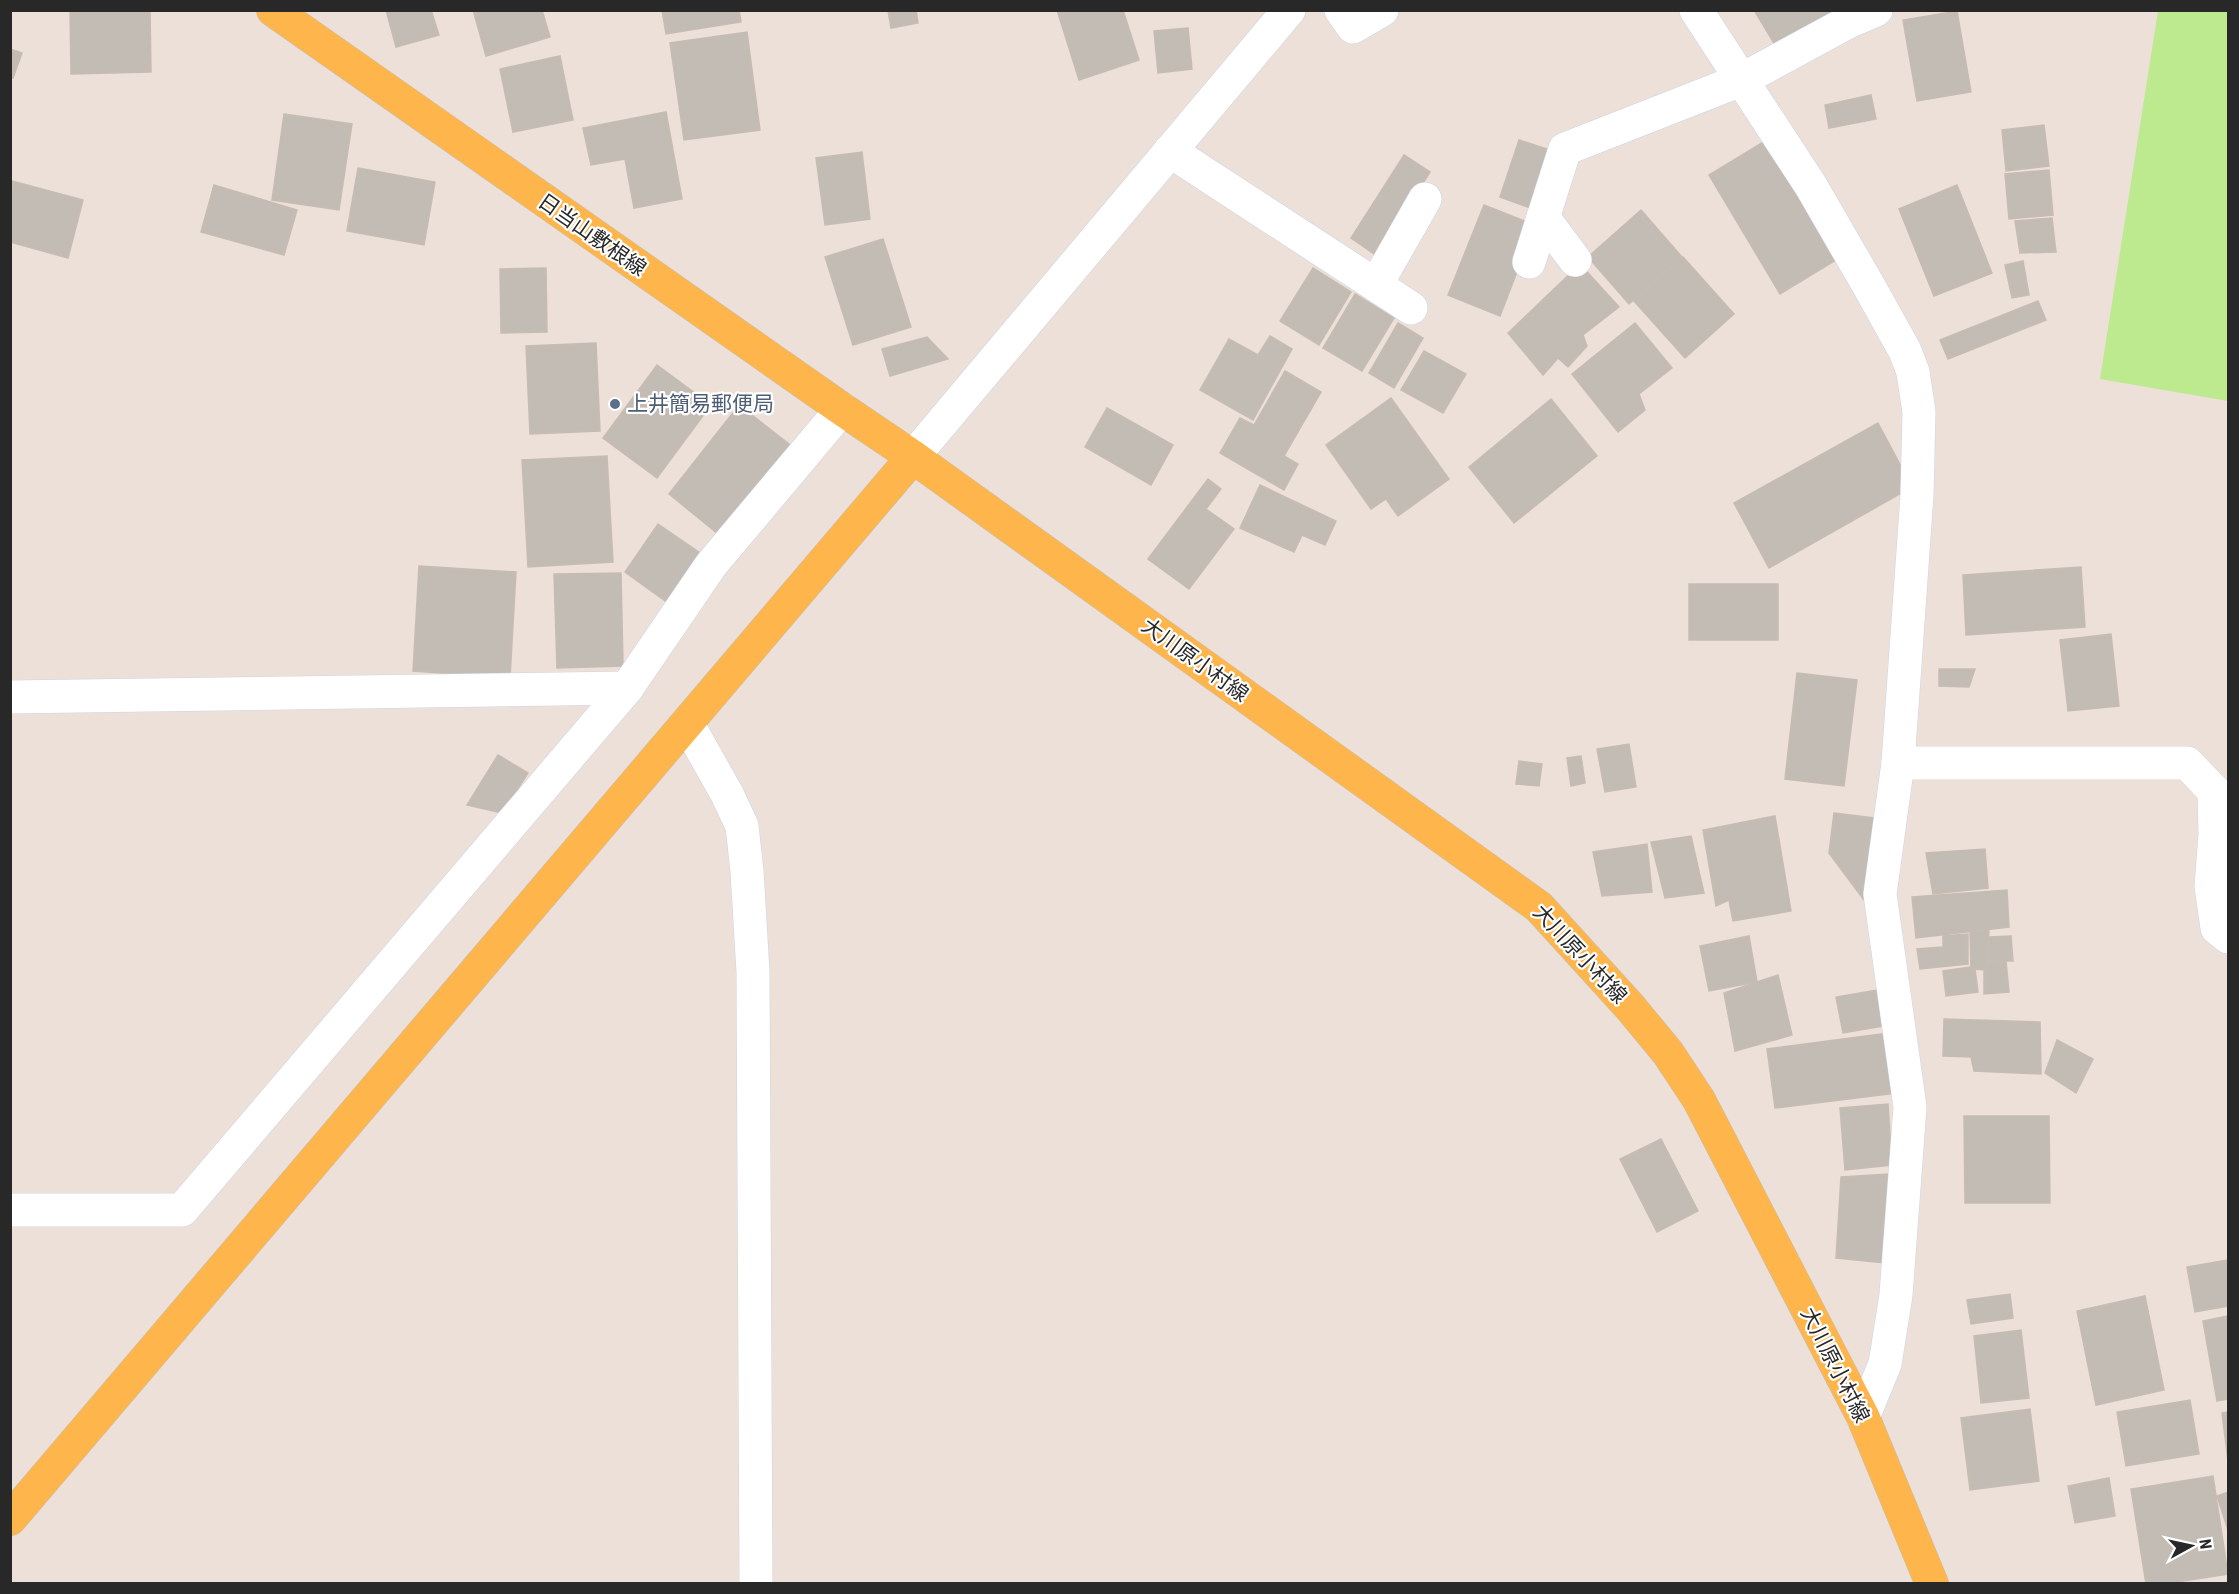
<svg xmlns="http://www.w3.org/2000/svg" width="2239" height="1594" font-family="'Roboto Condensed','Noto Sans JP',sans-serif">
<rect width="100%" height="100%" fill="#ece0d8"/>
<polygon fill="#bde98f" points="2158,11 2228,11 2228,401 2100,379"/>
<g fill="#c3bcb4" stroke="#c8bcb2" stroke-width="1.5">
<polygon points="70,10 150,10 151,72 71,74"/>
<polygon points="386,10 431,10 439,35 396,47"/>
<polygon points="473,10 542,10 550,37 486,56"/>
<polygon points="662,10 739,10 741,22 666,34"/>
<polygon points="888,10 916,10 918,23 891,28"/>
<polygon points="1057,10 1123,10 1139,60 1079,80"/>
<polygon points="1754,10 1853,10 1781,55"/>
<polygon points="1957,11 1971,92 1917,101 1903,20"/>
<polygon points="1188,28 1192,69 1158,73 1154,31"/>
<polygon points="747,32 760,130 684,140 670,43"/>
<polygon points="10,49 22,53 13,78 10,77"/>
<polygon points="560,56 573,120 513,132 500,69"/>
<polygon points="1871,95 1876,119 1829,128 1825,105"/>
<polygon points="666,112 682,199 634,208 625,159 591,165 583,128"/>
<polygon points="284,114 352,124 339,210 272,200"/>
<polygon points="2044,125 2049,166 2006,171 2002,130"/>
<polygon points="1519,140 1559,153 1539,211 1500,197"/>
<polygon points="1765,141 1836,260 1780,294 1709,175"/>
<polygon points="862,152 870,219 825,225 816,158"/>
<polygon points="1404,155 1430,172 1377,256 1351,238"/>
<polygon points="358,168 435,182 424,245 347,231"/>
<polygon points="2049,170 2053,215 2009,219 2005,174"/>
<polygon points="12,181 83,200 68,258 10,242"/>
<polygon points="214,185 297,210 284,255 201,232"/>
<polygon points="1957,185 1992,273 1934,296 1899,209"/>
<polygon points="1484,205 1535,225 1500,316 1448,295"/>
<polygon points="1641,210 1682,257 1629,304 1588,257"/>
<polygon points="2052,218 2056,252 2020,253 2015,221"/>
<polygon points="883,239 911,327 853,345 825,257"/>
<polygon points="1683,257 1734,314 1685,358 1634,301"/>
<polygon points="2023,261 2029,295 2012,298 2005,265"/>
<polygon points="1580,264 1619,307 1583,335 1587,346 1568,367 1558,358 1543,375 1508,333"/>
<polygon points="546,268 547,332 501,333 500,269"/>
<polygon points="1313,268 1351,292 1319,345 1280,321"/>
<polygon points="1355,294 1394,318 1362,371 1323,348"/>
<polygon points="2038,301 2046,320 1948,359 1940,340"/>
<polygon points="1398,323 1423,338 1394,388 1369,373"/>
<polygon points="1635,323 1672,368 1639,394 1645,410 1618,432 1572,374"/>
<polygon points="1270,336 1292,349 1253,420 1200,390 1229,339 1258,355"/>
<polygon points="927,337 948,359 890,376 882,349"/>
<polygon points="596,343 600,431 530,434 526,346"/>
<polygon points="1424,351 1466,374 1443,413 1401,390"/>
<polygon points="657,365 711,405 657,478 603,438"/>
<polygon points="1285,371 1321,392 1284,456 1298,464 1284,490 1220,453 1240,418 1254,425"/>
<polygon points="1391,398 1449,479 1398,516 1386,499 1371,509 1326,445"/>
<polygon points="1551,399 1597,456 1514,523 1469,467"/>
<polygon points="739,405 794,448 723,538 669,494"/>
<polygon points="1107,408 1173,445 1151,485 1085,447"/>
<polygon points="1878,423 1912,487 1769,568 1734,503"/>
<polygon points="607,456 613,562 528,567 522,460"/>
<polygon points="1208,479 1221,489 1206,509 1234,529 1189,589 1148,559"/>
<polygon points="1260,485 1336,521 1325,545 1302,535 1294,552 1240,528"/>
<polygon points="658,524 703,555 668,603 625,572"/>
<polygon points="419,566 516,572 510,678 413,671"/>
<polygon points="2081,567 2085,627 1966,635 1963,575"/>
<polygon points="621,573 623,666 557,668 554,574"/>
<rect x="1689" y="584" width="89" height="56"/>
<polygon points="2111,634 2119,706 2068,711 2060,640"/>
<polygon points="1939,669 1975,669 1969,687 1939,686"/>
<polygon points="1797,673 1857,680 1844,786 1785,779"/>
<polygon points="1629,744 1636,787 1605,792 1597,749"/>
<polygon points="498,755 528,773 502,813 467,805"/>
<polygon points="1581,756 1585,783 1571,786 1567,758"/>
<polygon points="1519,761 1542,764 1539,786 1516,784"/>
<polygon points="1834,813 1874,818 1864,900 1829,853"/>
<polygon points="1775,816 1791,911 1733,921 1729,900 1716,906 1703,830"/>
<polygon points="1691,836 1704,893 1665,898 1651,842"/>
<polygon points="1647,844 1652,892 1602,896 1593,852"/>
<polygon points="1985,849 1988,888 1933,894 1926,853"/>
<polygon points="2007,890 2009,927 1916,938 1912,897"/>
<polygon points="1989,929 1987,970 1971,969 1970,932"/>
<polygon points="1968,934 1968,964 1920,969 1917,949 1943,947 1943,936"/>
<polygon points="1749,936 1757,982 1709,991 1700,946"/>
<polygon points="2011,936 2013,961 1988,961 1989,937"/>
<polygon points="2006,961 2009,992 1984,994 1984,970 1987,970 1988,962"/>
<polygon points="1970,967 1971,969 1975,969 1978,992 1946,996 1943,971"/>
<polygon points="1778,975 1792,1035 1735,1051 1724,993"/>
<polygon points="1877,990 1884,1026 1843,1033 1836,997"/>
<polygon points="1944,1019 2040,1022 2041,1074 1974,1071 1971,1057 1943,1056"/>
<polygon points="1888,1033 1896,1093 1775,1108 1767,1049"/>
<polygon points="2057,1040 2093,1059 2076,1093 2045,1073"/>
<polygon points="1888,1104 1892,1165 1845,1170 1840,1108"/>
<polygon points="1964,1116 2049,1116 2050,1203 1965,1203"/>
<polygon points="1661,1139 1698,1211 1657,1232 1620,1159"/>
<polygon points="1889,1174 1885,1263 1836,1258 1841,1177"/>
<polygon points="2228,1260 2228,1306 2195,1312 2187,1267"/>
<polygon points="2010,1294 2013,1318 1971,1324 1967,1300"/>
<polygon points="2145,1296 2164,1390 2096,1405 2077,1311"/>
<polygon points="2228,1316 2228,1399 2217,1401 2203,1321"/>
<polygon points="2021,1330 2029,1398 1981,1403 1974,1336"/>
<polygon points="2190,1400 2199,1454 2126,1466 2117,1412"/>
<polygon points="2030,1409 2039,1481 1970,1490 1961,1418"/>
<polygon points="2228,1412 2228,1461 2222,1413"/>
<polygon points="2213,1476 2228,1574 2164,1584 2146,1584 2131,1489"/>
<polygon points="2109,1478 2115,1516 2075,1523 2068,1486"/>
<polygon points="2228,1492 2228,1530 2217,1496"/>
</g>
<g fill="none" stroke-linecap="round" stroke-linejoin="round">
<defs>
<g id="minor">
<polyline points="1341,10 1353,27 1382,10"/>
<polyline points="1696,10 1811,186 1870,288 1905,351 1913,372 1919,412 1917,495 1898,763 1880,894 1910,1107 1896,1295 1885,1364 1863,1417"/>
<polyline points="1170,151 1411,308"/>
<polyline points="1543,217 1575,260"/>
<polyline points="1529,262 1565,149 1741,80 1850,21 1876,10"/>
<polyline points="1376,285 1425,199"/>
<polyline points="913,457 1289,10"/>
<polyline points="10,697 627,688"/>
<polyline points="687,723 727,794 742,826 747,871 753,972 756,1584"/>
<polyline points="1898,763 2187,763 2214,791 2215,835 2211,886 2217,928 2228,937"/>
<polyline points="10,1210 182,1210 627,688 711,565 842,409"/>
</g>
<g id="major">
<polyline points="273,10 842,409 913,457 1539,907 1630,1007 1668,1053 1699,1100 1863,1417 1932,1584"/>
<polyline points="10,1519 913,457"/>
</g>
</defs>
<use href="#minor" stroke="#cdd5e3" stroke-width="34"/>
<use href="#major" stroke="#c3c3c3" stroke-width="34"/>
<use href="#minor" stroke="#fff" stroke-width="33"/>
<use href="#major" stroke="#fdb54c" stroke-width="33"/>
</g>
<circle fill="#5c6f8a" stroke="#fff" stroke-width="2" cx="615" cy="404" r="6"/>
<g text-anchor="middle" stroke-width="4.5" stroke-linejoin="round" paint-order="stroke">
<g font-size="21" fill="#282828" stroke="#fff">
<text transform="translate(592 235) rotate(35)" y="7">日当山敷根線</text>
<text transform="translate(1195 660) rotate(36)" y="7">大川原小村線</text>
<text transform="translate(1580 954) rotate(47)" y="7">大川原小村線</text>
<text transform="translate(1835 1365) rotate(63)" y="7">大川原小村線</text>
</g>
<g font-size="21" fill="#4e5e75" stroke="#fff" text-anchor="start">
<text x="627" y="411">上井簡易郵便局</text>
</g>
</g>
<rect width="2239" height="1594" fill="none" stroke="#282828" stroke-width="24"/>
<g transform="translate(2191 1546) rotate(82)" stroke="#ffffff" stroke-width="4.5" paint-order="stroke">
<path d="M0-4.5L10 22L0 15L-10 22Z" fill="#282828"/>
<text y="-9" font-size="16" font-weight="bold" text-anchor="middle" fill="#282828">N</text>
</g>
</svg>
